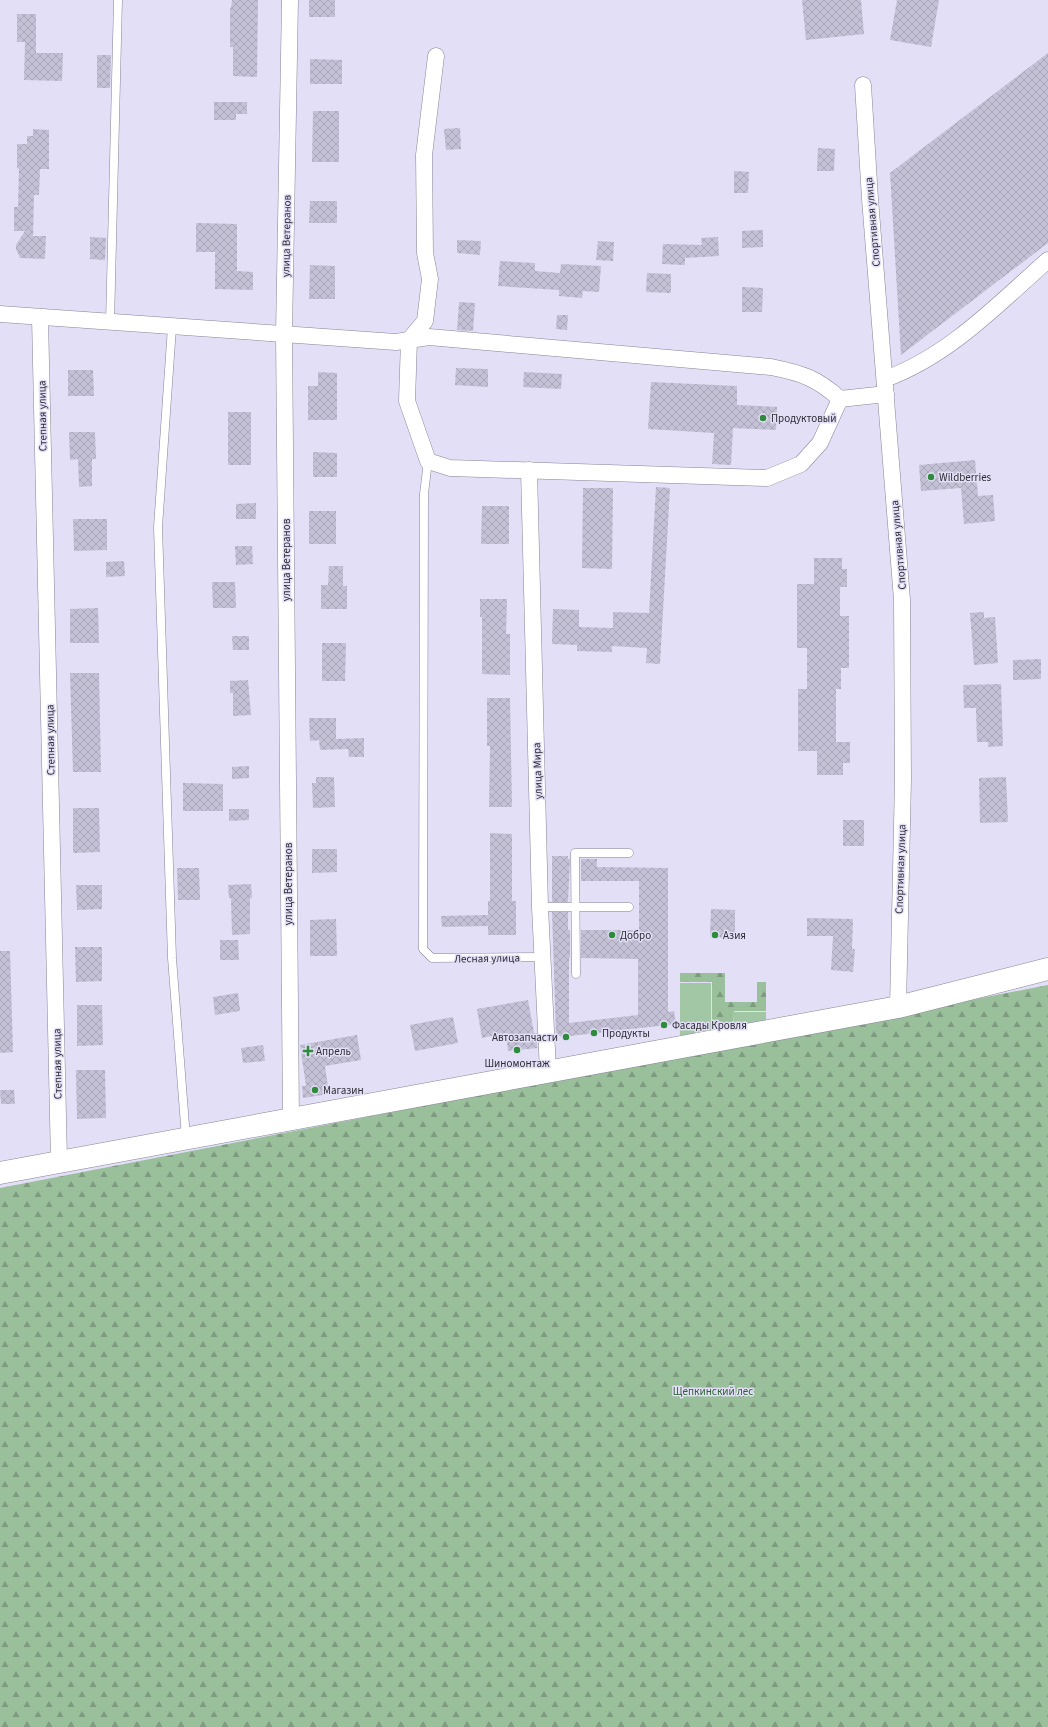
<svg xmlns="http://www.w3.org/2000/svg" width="1048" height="1727" font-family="'Source Sans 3',sans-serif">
<defs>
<pattern id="forest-firs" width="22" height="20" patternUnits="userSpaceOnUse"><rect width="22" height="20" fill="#9abf9b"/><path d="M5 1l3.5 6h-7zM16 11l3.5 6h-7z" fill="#7e9b7f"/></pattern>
<pattern id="building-cross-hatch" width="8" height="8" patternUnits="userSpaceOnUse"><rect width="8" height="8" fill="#c4c1d7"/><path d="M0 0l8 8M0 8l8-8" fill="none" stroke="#a9a6b9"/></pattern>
</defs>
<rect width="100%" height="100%" fill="#e2dff6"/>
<g fill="#a2c7a4">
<polygon points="680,983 711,983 711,1032 680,1037"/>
<polygon points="734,1012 766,1012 766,1024 734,1028"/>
</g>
<g fill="url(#forest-firs)">
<polygon points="680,973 725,973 725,1002 757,1002 757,982 766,982 766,1011 734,1011 733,1029 712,1032 712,982 680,982"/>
<polygon points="1048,985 1048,1727 0,1727 0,1188"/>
</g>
<g fill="url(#building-cross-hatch)">
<polygon points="232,0 258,0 257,77 233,76 233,47 230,47 230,8 231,8"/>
<rect x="309" y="0" width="26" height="17"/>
<polygon points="802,0 861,0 864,34 806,40"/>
<polygon points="897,0 939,0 931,47 890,40"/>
<polygon points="17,14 36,14 36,53 63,53 62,81 24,80 25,42 17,42"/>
<polygon points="1048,53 1048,243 901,355 890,173"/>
<polygon points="97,55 111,55 110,88 97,88"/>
<polygon points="310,59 342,60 342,84 310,84"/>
<polygon points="214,102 247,102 247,114 236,114 236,120 214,120"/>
<polygon points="313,111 339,111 339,162 312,162"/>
<polygon points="460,128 461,149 446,150 444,129"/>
<polygon points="33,129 49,130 49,169 40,169 39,195 34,195 33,236 46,236 45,259 20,258 16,249 16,245 25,231 14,231 14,207 18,207 19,169 17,168 17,144 27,144 27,136 33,136"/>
<polygon points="818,148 835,149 834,171 817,171"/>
<polygon points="734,171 749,172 748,193 734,193"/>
<polygon points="310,201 337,201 337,223 309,223"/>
<polygon points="196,223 237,224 237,271 253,272 253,290 215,289 215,252 196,252"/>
<polygon points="763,230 763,247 742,248 742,231"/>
<polygon points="90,237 106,238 105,260 90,259"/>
<polygon points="718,237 719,256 685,258 685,265 662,264 663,244 702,245 701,238"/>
<polygon points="457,240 481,241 480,255 457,253"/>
<polygon points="598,241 614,242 613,261 596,260"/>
<polygon points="500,261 535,263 535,271 560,273 561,264 601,266 599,292 583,291 582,298 559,296 559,290 498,286"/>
<polygon points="310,265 335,266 335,299 309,299"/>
<polygon points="647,273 671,274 671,293 646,292"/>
<polygon points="742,287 763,288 762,312 742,312"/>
<polygon points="459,302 475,303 473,331 457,330"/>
<polygon points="557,315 568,315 567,330 556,329"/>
<polygon points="456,368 488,369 488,387 455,385"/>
<polygon points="68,370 93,370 94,396 68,396"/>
<polygon points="318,372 337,373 337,420 308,420 308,386 318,386"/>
<polygon points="524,372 562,374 561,389 523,387"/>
<polygon points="651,382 737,386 737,405 777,407 776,430 733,428 731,465 712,464 714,433 648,429"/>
<rect x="228" y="412" width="23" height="53"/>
<polygon points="69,432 95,432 96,459 92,459 92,486 79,487 78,459 70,460"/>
<polygon points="313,452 337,453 337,477 313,477"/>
<polygon points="975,460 978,496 993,495 995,521 964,524 961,488 921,491 919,465"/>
<polygon points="656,487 670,488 660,664 646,663 647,648 612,646 612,652 577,651 577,645 552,644 553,609 579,610 579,627 613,628 613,612 649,613"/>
<polygon points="583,488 613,488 612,569 582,568"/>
<polygon points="256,503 256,519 236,519 236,504"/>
<polygon points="482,506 509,506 509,544 481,544"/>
<rect x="309" y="511" width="27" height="33"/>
<polygon points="73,519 107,519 107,550 74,551"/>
<polygon points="235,546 252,546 253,564 236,565"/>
<polygon points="814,558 842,558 842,569 847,569 847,587 840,587 840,616 849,616 849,668 841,668 841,689 836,689 836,742 850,742 850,763 843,763 843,775 817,775 817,751 798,751 798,689 807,689 807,648 797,648 797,584 814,584"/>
<polygon points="124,561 125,576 106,577 106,562"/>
<polygon points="329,566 343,566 343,586 347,586 347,609 321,609 321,585 328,585"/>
<polygon points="212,582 235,582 236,608 213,608"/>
<polygon points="480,599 507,599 506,634 510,634 510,675 482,674 482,617 480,617"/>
<polygon points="98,608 99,643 70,643 70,609"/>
<polygon points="984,612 984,618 995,617 998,663 974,665 970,613"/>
<polygon points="232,636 249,636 249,650 233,650"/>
<polygon points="322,643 346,643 345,681 322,681"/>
<polygon points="1041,659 1041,679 1013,680 1013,660"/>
<polygon points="70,673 99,673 101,772 73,772"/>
<polygon points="248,680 251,715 233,716 233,693 230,693 230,681"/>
<polygon points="1001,684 1003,746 988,747 988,742 977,742 976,708 964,708 963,685"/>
<polygon points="487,698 510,698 512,807 489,807 490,746 487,746"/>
<polygon points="309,718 336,718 336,739 364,738 364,757 349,757 348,749 320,750 319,740 310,741"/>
<polygon points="249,766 249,778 232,779 232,767"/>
<polygon points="316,777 334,777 335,807 313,808 312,783 316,783"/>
<polygon points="1006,777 1008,822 980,823 979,778"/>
<polygon points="183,783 223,784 223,811 183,811"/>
<polygon points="73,808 99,808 100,852 73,853"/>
<polygon points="229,809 249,809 249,820 229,821"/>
<rect x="843" y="820" width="21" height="26"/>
<polygon points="490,833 512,834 512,901 516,901 516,935 488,935 488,926 442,927 441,916 488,915 488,901 490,901"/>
<polygon points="312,849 337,849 337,872 312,873"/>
<polygon points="552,856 568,856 568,859 570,859 568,902 552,902"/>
<polygon points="581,859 597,859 597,867 668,868 668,1012 674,1011 676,1024 561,1037 556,1033 552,912 568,912 568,930 570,930 570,958 569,958 569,1023 638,1015 638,959 581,958 581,930 639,930 639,881 581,881"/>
<polygon points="177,868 199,868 200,900 178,900"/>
<polygon points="251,884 252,898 250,898 250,934 232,935 231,898 229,898 228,885"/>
<polygon points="76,885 102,885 102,909 77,910"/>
<polygon points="711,909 735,910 735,938 710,937"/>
<polygon points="807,918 853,919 852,949 855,949 853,972 831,970 833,936 807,936"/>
<polygon points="336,919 337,956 310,956 310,920"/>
<polygon points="220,940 238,940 239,960 220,960"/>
<polygon points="75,947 102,947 102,981 76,982"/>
<polygon points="0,951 10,951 13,1052 0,1053"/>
<polygon points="238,993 240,1011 215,1015 213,997"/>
<polygon points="528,1000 534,1033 537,1033 537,1048 508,1051 506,1033 482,1038 477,1009"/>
<polygon points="77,1005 102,1005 103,1045 77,1046"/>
<polygon points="453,1017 458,1043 415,1051 410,1025"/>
<polygon points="357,1035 361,1060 325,1066 329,1094 303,1098 302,1086 306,1086 300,1045"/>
<polygon points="263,1045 265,1061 243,1063 241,1048"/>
<polygon points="76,1070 105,1070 106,1118 77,1119"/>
<polygon points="0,1090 14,1090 15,1104 1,1104"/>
</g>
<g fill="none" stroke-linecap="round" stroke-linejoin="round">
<defs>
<g id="service">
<polyline points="110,323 118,0"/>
<polyline points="172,327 158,527 172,958 186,1138"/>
<polyline points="428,461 424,494 423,949 432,958 543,957"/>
<polyline points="540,907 629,907"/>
<polyline points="576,974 575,853 629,853"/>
</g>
<g id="minor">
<polyline points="290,0 284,334 291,1119"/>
<polyline points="436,56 424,155 425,253 430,279 425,321 409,340 407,401 428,461 450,468 767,478 801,464 820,443 840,399"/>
<polyline points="863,85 870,199 902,600 903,779 898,1007"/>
<path d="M0,314L396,342L429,337L771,367C801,373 817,378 840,399L886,394"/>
<polyline points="40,318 59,1161"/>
<path d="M885,379C949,356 998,304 1048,260"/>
<polyline points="529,470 540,907 548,1071"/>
</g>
<polyline id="secondary" points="0,1173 898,1007 1048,969"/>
</defs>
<use href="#service" stroke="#868498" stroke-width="9"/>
<use href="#minor" stroke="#868498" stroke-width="17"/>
<use href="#secondary" stroke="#868498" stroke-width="23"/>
<use href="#service" stroke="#fff" stroke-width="8"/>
<use href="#minor" stroke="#fff" stroke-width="16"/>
<use href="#secondary" stroke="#fff" stroke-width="22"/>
</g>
<g fill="#2f8b3c" stroke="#e2dff6" stroke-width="1.5">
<circle cx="763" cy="418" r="4"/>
<circle cx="931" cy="477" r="4"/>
<circle cx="612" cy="935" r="4"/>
<circle cx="715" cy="935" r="4"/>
<circle cx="664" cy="1025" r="4"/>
<circle cx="594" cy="1033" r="4"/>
<circle cx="566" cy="1037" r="4"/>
<circle cx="517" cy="1050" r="4"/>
<path d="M306 1045h4v4h4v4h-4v4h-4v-4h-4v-4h4z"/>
<circle cx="315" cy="1090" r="4"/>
</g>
<g text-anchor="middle" stroke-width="3" stroke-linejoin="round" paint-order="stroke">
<g font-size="11" fill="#2d2c34" stroke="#e2dff6">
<text transform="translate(872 222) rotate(-95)" y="4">Спортивная улица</text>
<text transform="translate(286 236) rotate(-89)" y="4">улица Ветеранов</text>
<text transform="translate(42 416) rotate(-91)" y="4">Степная улица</text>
<text transform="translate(898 545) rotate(-95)" y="4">Спортивная улица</text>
<text transform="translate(286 560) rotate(-90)" y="4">улица Ветеранов</text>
<text transform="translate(50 740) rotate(-91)" y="4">Степная улица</text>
<text transform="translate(537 771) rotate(-92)" y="4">улица Мира</text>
<text transform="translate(900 869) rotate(-88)" y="4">Спортивная улица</text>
<text transform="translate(288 884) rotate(-90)" y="4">улица Ветеранов</text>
<text transform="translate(487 958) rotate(-1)" y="4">Лесная улица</text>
<text transform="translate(57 1064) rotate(-91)" y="4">Степная улица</text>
</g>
<g font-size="11" fill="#2d2c34" stroke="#e2dff6" text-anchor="start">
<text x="771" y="422">Продуктовый</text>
<text x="939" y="481">Wildberries</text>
<text x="620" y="939">Добро</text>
<text x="723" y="939">Азия</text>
<text x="672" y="1029">Фасады Кровля</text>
<text x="602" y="1037">Продукты</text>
<text x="558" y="1041" text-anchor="end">Автозапчасти</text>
<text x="316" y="1055">Апрель</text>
<text x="517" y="1067" text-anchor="middle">Шиномонтаж</text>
<text x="323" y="1094">Магазин</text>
</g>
<g font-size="11" fill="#2c6031" stroke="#e2dff6">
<text x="713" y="1395">Щепкинский лес</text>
</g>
</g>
</svg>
